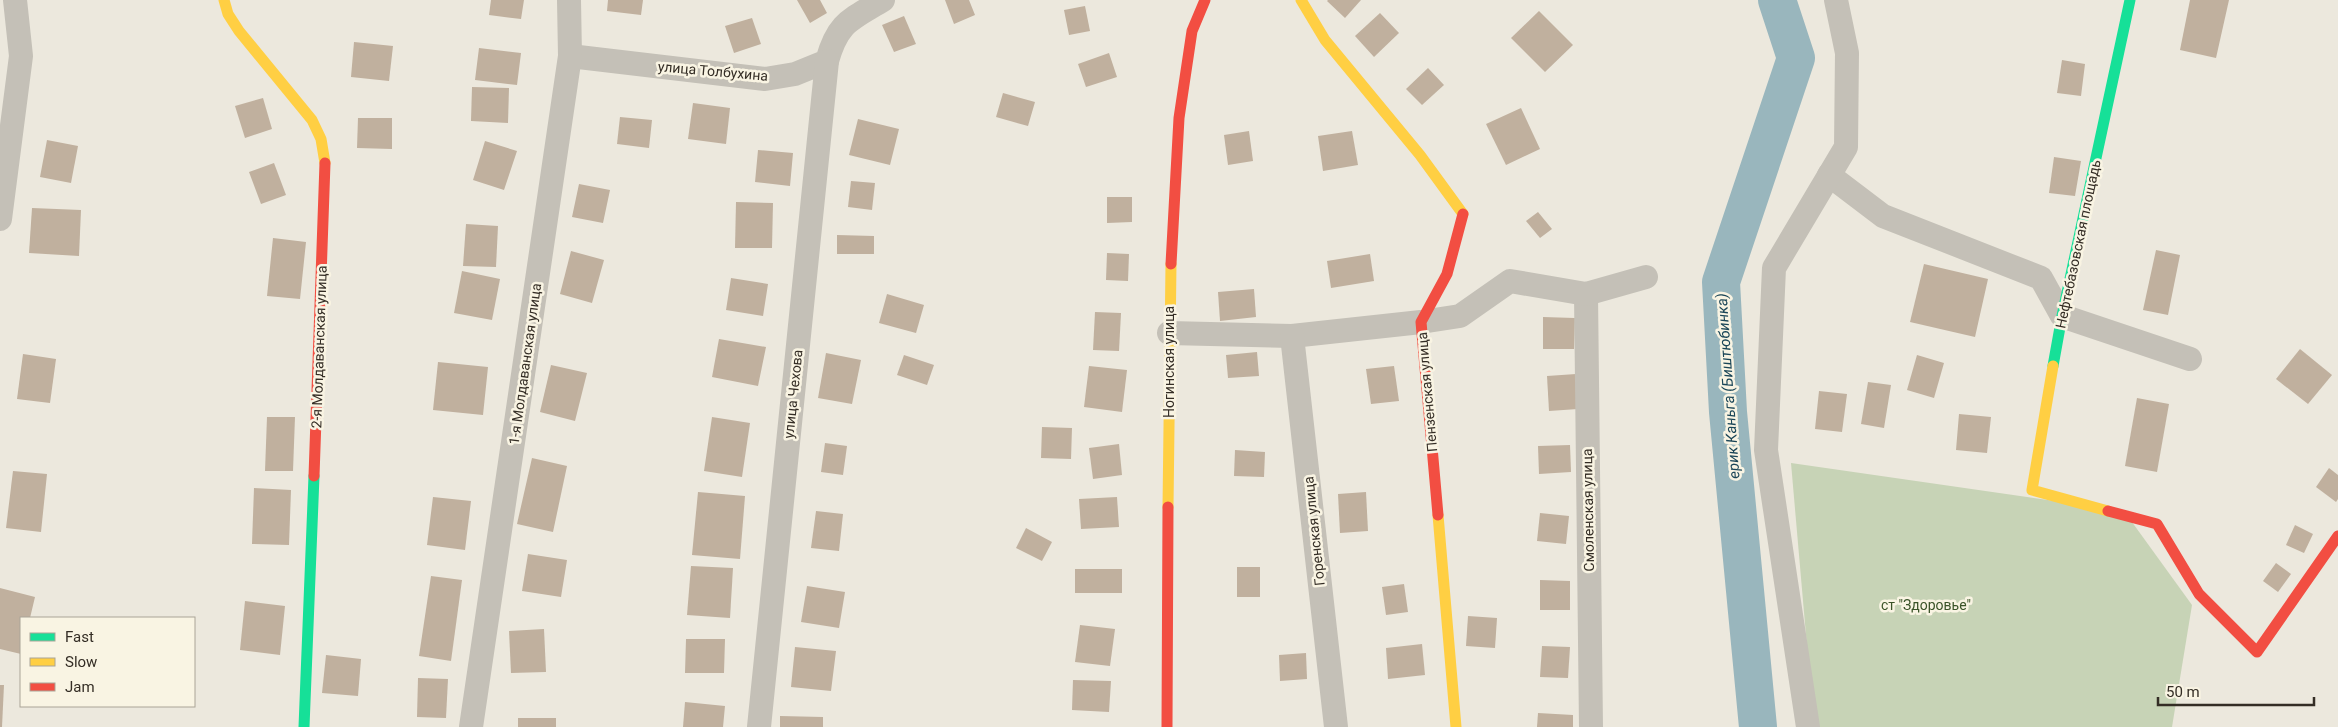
<svg xmlns="http://www.w3.org/2000/svg" width="2338" height="727" font-family="Roboto,sans-serif">
<rect width="100%" height="100%" fill="#ece8dd"/>
<polygon fill="#c7d3b6" points="1791,463 2124,511 2192,605 2172,727 1814,727"/>
<g fill="none" stroke-linecap="round" stroke-linejoin="round">
<polyline stroke="#99b6bd" stroke-width="38" points="1758,727 1728,412 1721,282 1796,58 1777,0"/>
</g>
<g fill="#c0b09e">
<polygon points="491,0 524,0 521,19 489,15"/>
<polygon points="608,0 643,0 641,15 607,11"/>
<polygon points="797,0 820,0 827,13 810,23"/>
<polygon points="945,0 969,0 975,15 954,24"/>
<polygon points="1328,0 1361,0 1345,18 1327,1"/>
<polygon points="2190,0 2229,0 2216,58 2180,50"/>
<polygon points="1085,6 1090,31 1069,35 1064,10"/>
<polygon points="1539,11 1573,45 1545,72 1511,38"/>
<polygon points="1380,13 1399,33 1374,57 1355,36"/>
<polygon points="904,16 916,44 894,52 882,25"/>
<polygon points="752,18 761,44 734,53 725,26"/>
<polygon points="354,42 393,46 389,81 351,77"/>
<polygon points="479,48 521,53 517,85 475,80"/>
<polygon points="1109,53 1117,77 1086,87 1078,64"/>
<polygon points="2062,60 2085,64 2081,96 2057,93"/>
<polygon points="1428,68 1444,85 1422,105 1406,89"/>
<polygon points="472,87 509,88 508,123 471,121"/>
<polygon points="1003,93 1035,102 1028,126 996,117"/>
<polygon points="263,98 272,129 245,138 235,106"/>
<polygon points="693,103 730,108 726,144 688,139"/>
<polygon points="1521,108 1540,149 1506,165 1486,124"/>
<polygon points="620,117 652,120 649,148 617,144"/>
<polygon points="358,118 392,118 392,149 357,148"/>
<polygon points="858,119 899,129 890,165 849,155"/>
<polygon points="1249,131 1253,161 1228,165 1224,135"/>
<polygon points="1352,131 1358,165 1323,171 1318,136"/>
<polygon points="47,140 78,146 71,183 40,177"/>
<polygon points="485,141 517,151 504,190 473,180"/>
<polygon points="758,150 793,153 790,186 755,182"/>
<polygon points="2054,157 2081,161 2075,196 2049,193"/>
<polygon points="274,163 286,195 261,204 249,172"/>
<polygon points="851,181 875,183 872,210 848,207"/>
<polygon points="579,184 610,190 603,223 572,217"/>
<polygon points="1107,197 1132,197 1132,222 1107,223"/>
<polygon points="736,202 773,203 772,248 735,248"/>
<polygon points="32,208 81,210 79,256 29,253"/>
<polygon points="1538,212 1552,229 1540,238 1526,221"/>
<polygon points="466,224 498,226 496,267 463,266"/>
<polygon points="837,235 874,236 874,254 837,254"/>
<polygon points="273,238 306,242 300,299 267,296"/>
<polygon points="2156,250 2180,255 2168,315 2143,310"/>
<polygon points="571,251 604,260 592,303 560,294"/>
<polygon points="1107,253 1129,254 1128,281 1106,280"/>
<polygon points="1370,254 1374,281 1331,288 1327,261"/>
<polygon points="1924,264 1988,279 1975,337 1910,322"/>
<polygon points="462,271 500,279 492,320 454,313"/>
<polygon points="731,278 768,284 763,316 726,310"/>
<polygon points="1254,289 1256,317 1220,321 1218,292"/>
<polygon points="887,294 924,305 916,333 879,323"/>
<polygon points="1095,312 1121,313 1119,351 1093,350"/>
<polygon points="1543,317 1575,318 1574,349 1543,349"/>
<polygon points="719,339 766,347 758,386 712,377"/>
<polygon points="2300,349 2332,375 2308,404 2276,379"/>
<polygon points="1257,352 1259,376 1228,378 1226,355"/>
<polygon points="826,353 861,360 852,404 818,398"/>
<polygon points="23,354 56,359 50,403 17,399"/>
<polygon points="904,355 934,365 927,385 897,375"/>
<polygon points="1917,355 1944,363 1934,398 1907,390"/>
<polygon points="438,362 488,367 483,415 433,410"/>
<polygon points="551,365 587,373 575,421 540,412"/>
<polygon points="1089,366 1127,370 1122,412 1084,407"/>
<polygon points="1394,366 1399,401 1371,404 1366,369"/>
<polygon points="1576,374 1578,409 1549,411 1547,376"/>
<polygon points="1868,382 1891,385 1884,428 1861,424"/>
<polygon points="1819,391 1847,394 1842,432 1815,429"/>
<polygon points="2137,398 2169,404 2157,472 2125,466"/>
<polygon points="1959,414 1991,417 1987,453 1956,450"/>
<polygon points="267,417 295,417 293,471 265,471"/>
<polygon points="712,417 750,423 742,477 704,471"/>
<polygon points="1042,427 1072,428 1071,459 1041,458"/>
<polygon points="825,443 847,446 843,475 821,472"/>
<polygon points="1119,444 1122,475 1093,479 1089,448"/>
<polygon points="1570,445 1571,472 1539,474 1538,446"/>
<polygon points="1235,450 1265,452 1264,477 1234,476"/>
<polygon points="532,458 567,466 553,532 517,524"/>
<polygon points="2329,468 2338,475 2338,499 2336,502 2316,487"/>
<polygon points="13,471 47,474 41,532 6,528"/>
<polygon points="254,488 291,490 289,545 252,544"/>
<polygon points="698,492 745,496 740,559 692,555"/>
<polygon points="1366,492 1368,531 1340,533 1338,494"/>
<polygon points="433,497 471,501 465,550 427,545"/>
<polygon points="1117,497 1119,527 1081,529 1079,499"/>
<polygon points="816,511 843,514 839,551 811,548"/>
<polygon points="1540,513 1569,516 1566,544 1537,541"/>
<polygon points="2295,525 2313,534 2304,553 2286,545"/>
<polygon points="1026,528 1052,542 1042,561 1016,548"/>
<polygon points="528,554 567,560 561,597 522,591"/>
<polygon points="2276,563 2291,574 2278,592 2263,581"/>
<polygon points="691,566 733,568 730,618 687,615"/>
<rect x="1237" y="567" width="23" height="30"/>
<rect x="1075" y="569" width="47" height="24"/>
<polygon points="431,576 462,580 451,661 419,656"/>
<polygon points="1540,580 1570,581 1570,610 1540,610"/>
<polygon points="1404,584 1408,612 1386,615 1382,587"/>
<polygon points="807,586 845,592 839,628 801,622"/>
<polygon points="0,588 35,597 30,618 21,618 21,654 0,649"/>
<polygon points="245,601 285,606 280,655 240,650"/>
<polygon points="1468,616 1497,618 1495,648 1466,646"/>
<polygon points="1080,625 1115,629 1110,666 1075,662"/>
<polygon points="544,629 546,672 511,673 509,631"/>
<polygon points="686,639 725,639 724,673 685,673"/>
<polygon points="1422,644 1425,675 1388,679 1386,648"/>
<polygon points="1542,646 1570,647 1568,678 1540,677"/>
<polygon points="795,647 836,651 831,691 791,687"/>
<polygon points="1306,653 1307,679 1280,681 1279,655"/>
<polygon points="326,655 361,659 358,696 322,693"/>
<polygon points="418,678 448,679 446,718 417,717"/>
<polygon points="1073,680 1111,681 1109,712 1072,710"/>
<polygon points="0,685 4,685 2,727 0,727"/>
<polygon points="685,702 725,706 723,727 683,727"/>
<polygon points="1538,713 1573,715 1573,727 1537,727"/>
<polygon points="780,716 823,717 823,727 780,727"/>
<rect x="518" y="718" width="38" height="9"/>
</g>
<g fill="none" stroke-linecap="round" stroke-linejoin="round">
<g stroke="#c4c0b7" stroke-width="24">
<path d="M570,56L765,79L795,74L827,61C838,22 850,20 883,0"/>
<polyline points="1829,175 1883,216 2041,278 2062,316 2190,359"/>
<polyline points="0,219 21,56 15,0"/>
<polyline points="1586,294 1591,727"/>
<polyline points="1169,333 1292,336 1421,322 1460,316 1510,281 1586,294 1646,277"/>
<polyline points="1292,336 1336,727"/>
<polyline points="471,727 570,56 569,0"/>
<polyline points="759,727 827,61"/>
<polyline points="1808,727 1766,450 1774,268 1846,147 1847,53 1836,0"/>
</g>
<g stroke="#16e098" stroke-width="11">
<polyline points="2053,366 2062,316 2130,0"/>
<polyline points="304,727 314,476"/>
</g>
<g stroke="#ffcf43" stroke-width="11">
<polyline points="224,0 228,14 239,31 312,120 321,139 325,163"/>
<polyline points="1301,0 1325,40 1420,155 1463,214"/>
<polyline points="2053,366 2032,490 2108,511"/>
<polyline points="1168,507 1171,264"/>
<polyline points="1438,515 1456,727"/>
</g>
<g stroke="#f24e42" stroke-width="11">
<polyline points="1171,264 1179,118 1192,31 1205,0"/>
<polyline points="314,476 325,163"/>
<polyline points="2108,511 2157,524 2199,594 2257,652 2338,536"/>
<polyline points="1438,515 1421,322 1447,274 1463,214"/>
<polyline points="1167,727 1168,507"/>
</g>
</g>
<g text-anchor="middle" stroke-width="5" stroke-linejoin="round" paint-order="stroke">
<g font-size="14" fill="#342d25" stroke="#f9f4e3">
<text transform="translate(713 71) rotate(5)" y="5">улица Толбухина</text>
<text transform="translate(2078 244) rotate(-78)" y="5">Нефтебазовская площадь</text>
<text transform="translate(319 347) rotate(-88)" y="5">2-я Молдаванская улица</text>
<text transform="translate(1169 362) rotate(-90)" y="5">Ногинская улица</text>
<text transform="translate(525 364) rotate(-82)" y="5">1-я Молдаванская улица</text>
<text transform="translate(1427 392) rotate(-95)" y="5">Пензенская улица</text>
<text transform="translate(793 394) rotate(-84)" y="5">улица Чехова</text>
<text transform="translate(1588 510) rotate(-91)" y="5">Смоленская улица</text>
<text transform="translate(1314 531) rotate(-96)" y="5">Горенская улица</text>
</g>
<g font-size="14" fill="#3a5328" stroke="#f9f4e3">
<text x="1926" y="610">ст "Здоровье"</text>
</g>
<g font-size="15" font-style="italic" fill="#1a4557" stroke="#f9f4e3">
<text transform="translate(1728 386) rotate(-94)" y="5">ерик Каньга (Биштюбинка)</text>
</g>
</g>
<rect x="20" y="617" width="175" height="90" fill="#f9f4e3" stroke="#aaa497"/>
<rect x="30" y="633" width="25" height="8" fill="#16e098" stroke="#aaa497"/>
<text x="65" y="642" font-size="15" fill="#342d25">Fast</text>
<rect x="30" y="658" width="25" height="8" fill="#ffcf43" stroke="#aaa497"/>
<text x="65" y="667" font-size="15" fill="#342d25">Slow</text>
<rect x="30" y="683" width="25" height="8" fill="#f24e42" stroke="#aaa497"/>
<text x="65" y="692" font-size="15" fill="#342d25">Jam</text>
<path d="M2158 697v8h156v-8" fill="none" stroke="#342d25" stroke-width="2.5"/>
<text x="2166" y="697" font-size="15" fill="#342d25" stroke="#f9f4e3" stroke-width="4" paint-order="stroke">50 m</text>
</svg>
